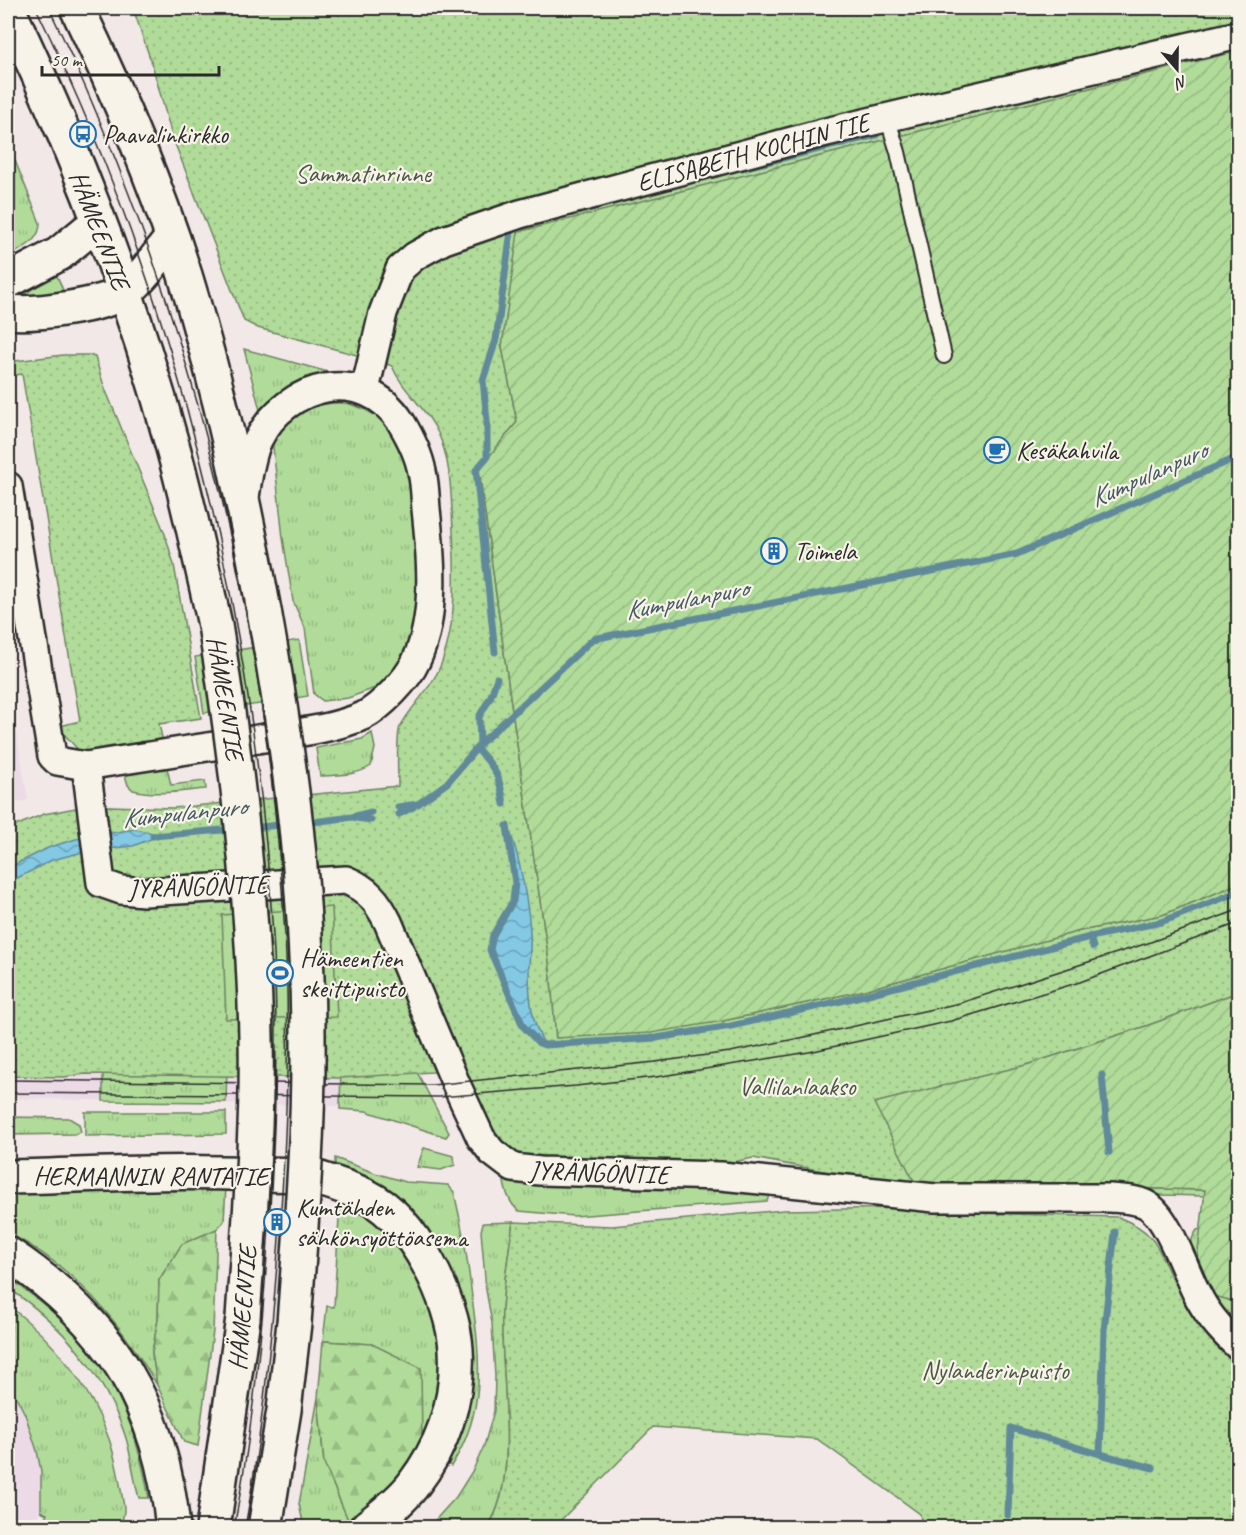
<svg xmlns="http://www.w3.org/2000/svg" width="1246" height="1535" font-family="Caveat,sans-serif">
<defs>
<pattern id="grass-tufts" width="24" height="20" patternUnits="userSpaceOnUse" patternTransform="scale(1.5)"><rect width="24" height="20" fill="#b0db99"/><path d="M3 7l-1-3M5 7V3M7 7l1-3M15 17l-1-3M17 17v-4M19 17l1-3" fill="none" stroke="#98bc84"/></pattern>
<pattern id="forest-firs" width="22" height="20" patternUnits="userSpaceOnUse" patternTransform="scale(1.5)"><rect width="22" height="20" fill="#b0db99"/><path d="M5 1l3.5 6h-7zM16 11l3.5 6h-7z" fill="#98bc84"/></pattern>
<pattern id="park-dots" width="8" height="8" patternUnits="userSpaceOnUse" patternTransform="scale(1.5)"><rect width="8" height="8" fill="#b0db99"/><path d="M2 2h.1M6 6h.1" fill="none" stroke="#98bc84" stroke-width="1.8" stroke-linecap="round"/></pattern>
<pattern id="garden-furrows" width="10" height="10" patternUnits="userSpaceOnUse" patternTransform="scale(1.5)"><rect width="10" height="10" fill="#b0db99"/><path d="M-1 1l2-2M0 10L10 0M9 11l2-2" fill="none" stroke="#98bc84"/></pattern>
<pattern id="water-waves" width="16" height="10" patternUnits="userSpaceOnUse" patternTransform="scale(1.5)"><rect width="16" height="10" fill="#83c9e4"/><path d="M0 5q4-4 8 0t8 0" fill="none" stroke="#6ba3b9"/></pattern>
</defs>
<rect width="100%" height="100%" fill="#f2e8e7"/>
<filter id="ink" filterUnits="userSpaceOnUse"><feTurbulence type="fractalNoise" baseFrequency=".0167" numOctaves="2"/><feDisplacementMap in="SourceGraphic" scale="12" xChannelSelector="R" yChannelSelector="G"/><feConvolveMatrix kernelMatrix="1 2 1 2 8 2 1 2 1" color-interpolation-filters="sRGB"/></filter>
<g filter="url(#ink)">
<g fill="#ecdae6">
<polygon points="8,684 28,800 8,805"/>
<polygon points="85,1074 341,1078 418,1074 433,1103 340,1106 8,1098 8,1076 64,1077"/>
<polygon points="8,1381 25,1414 37,1451 41,1471 41,1511 32,1527 8,1527"/>
</g>
<g fill="url(#grass-tufts)" stroke="#6e8362" stroke-width="1.5">
<path d="M8,143L40,223C40,242 22,248 8,257Z"/>
<polygon points="55,271 65,295 8,304 8,295"/>
<polygon points="244,349 339,375 261,414"/>
<path d="M333,403H347L364,409L378,417L390,428L400,443L411,476L423,586L412,651L382,693L375,688L348,698L323,701L314,694L305,628L293,601L283,538L272,438C289,417 307,405 333,403Z"/>
<path d="M372,733L375,748L371,766C356,776 337,775 320,776L316,748L362,739Z"/>
<path d="M167,768L171,785L205,781L206,789C182,791 157,796 133,790L128,785L125,775Z"/>
<polygon points="404,1042 418,1074 449,1133 446,1137 366,1111 340,1109 341,1064"/>
<polygon points="103,1064 227,1066 226,1102 103,1101"/>
<polygon points="85,1112 226,1112 226,1134 85,1136"/>
<polygon points="8,1117 69,1118 79,1124 81,1132 75,1134 8,1135"/>
<polygon points="424,1148 454,1156 455,1165 441,1170 417,1167"/>
<path d="M335,1158L375,1173L406,1182L448,1185L454,1192C462,1226 468,1261 472,1297C480,1358 487,1411 451,1466L445,1462L462,1427L468,1402L473,1375L468,1324L335,1171Z"/>
<path d="M504,1176L770,1192L767,1201L574,1216L519,1211C510,1205 503,1187 504,1176Z"/>
<polygon points="940,1184 1205,1190 1205,1196 940,1190"/>
<path d="M226,1186L224,1221L217,1229L182,1244L159,1280L158,1320L152,1352L157,1385C120,1322 74,1266 8,1233V1189Z"/>
<polygon points="340,1199 389,1229 435,1302 444,1391 422,1441 372,1344 323,1341 327,1306 334,1307"/>
<path d="M513,1222C509,1251 504,1280 502,1309C499,1367 522,1481 487,1527L428,1528L456,1497L473,1470L484,1446L494,1411L495,1377L492,1323L486,1290L481,1231L483,1223Z"/>
<path d="M1201,1229L1196,1269C1191,1255 1187,1243 1197,1230Z"/>
<path d="M8,1277C95,1339 130,1392 149,1498H139C133,1478 132,1456 125,1435C104,1374 61,1323 8,1288Z"/>
<path d="M8,1305C53,1340 90,1385 109,1439C117,1461 120,1485 124,1507C124,1516 123,1522 116,1527H39L47,1514L41,1511V1471L37,1451L25,1414L8,1381Z"/>
<polygon points="318,1398 324,1463 349,1522 342,1527 304,1527 299,1504"/>
</g>
<g fill="url(#forest-firs)" stroke="#6e8362" stroke-width="1.5">
<polygon points="217,1229 213,1331 198,1446 184,1442 157,1385 152,1352 158,1320 159,1280 182,1244"/>
<polygon points="323,1341 372,1344 421,1368 422,1441 402,1473 349,1522 324,1463 318,1398"/>
</g>
<g fill="url(#park-dots)" stroke="#6e8362" stroke-width="1.5">
<path d="M133,8H1238V51L519,232L502,347L517,422L479,470L511,703L550,968L556,1038L723,1021L857,992L1080,931L1162,915L1238,884V992L1149,1025L1026,1065L875,1103L915,1183L856,1177L753,1158L723,1164L535,1162L509,1154L494,1142L462,1070L341,1078L85,1074L64,1077L8,1076V829L44,814L81,807L110,806L173,808L398,786C398,774 396,736 400,727C412,704 433,688 442,662C457,620 455,575 453,531C451,498 452,464 438,433C426,407 403,392 392,366L375,360L258,328L244,321L172,136L152,64Z"/>
<polygon points="63,355 91,355 95,357 104,386 165,534 174,565 201,718 159,724 163,742 81,753 64,734 60,726 80,721 22,374 8,376 8,362"/>
<path d="M902,1208L975,1213L1118,1217C1154,1231 1156,1243 1171,1277L1189,1268L1228,1300L1238,1302V1527H922L920,1514L817,1439L653,1427L554,1527L487,1528C522,1481 499,1368 502,1309C504,1280 509,1251 513,1222L612,1226L784,1210Z"/>
</g>
<g fill="url(#garden-furrows)" stroke="#6e8362" stroke-width="1.5">
<polygon points="1238,51 1238,884 1162,915 1080,931 857,992 723,1021 651,1033 556,1038 550,968 511,703 479,469 517,422 502,347 518,232"/>
<polygon points="1238,992 1238,1302 1209,1295 1196,1269 1205,1190 915,1183 874,1103 1026,1065 1149,1025"/>
</g>
<g fill="#b0db99" stroke="#6e8362" stroke-width="1.5">
<polygon points="299,640 308,696 204,713 195,657"/>
<polygon points="332,907 337,1017 226,1019 222,915"/>
</g>
<g fill="url(#water-waves)" stroke="#608a9a" stroke-width="1.5">
<path d="M507,826C518,846 529,908 530,933C531,945 529,958 529,970C529,996 531,1023 545,1045L539,1043L523,1026L490,950L493,935L513,900L515,883Z"/>
<polygon points="135,829 161,835 133,846 83,852 52,860 8,883 8,868 50,847 76,839"/>
</g>
<g fill="none" stroke-linecap="round" stroke-linejoin="round">
<g stroke="#608a9a" stroke-width="7">
<polyline points="742,168 876,135"/>
<polyline points="495,652 476,470 487,457 487,421 483,380 496,340 511,231 519,228"/>
<polyline points="480,744 479,717 491,696 497,678"/>
<path d="M477,749C496,768 500,778 504,804"/>
<polyline points="398,807 418,804 447,783 480,744 593,639 1017,554 1238,457"/>
<polyline points="399,814 413,807"/>
<polyline points="356,818 371,820"/>
<polyline points="305,823 352,817 371,812"/>
<polyline points="507,826 515,883 513,901 493,935 490,950 523,1026 539,1043 545,1045 656,1038 731,1026 841,1001 1090,937 1161,922 1238,892"/>
<polyline points="251,828 288,824"/>
<polyline points="153,836 234,829"/>
<polyline points="1090,937 1093,947"/>
<polyline points="1102,1075 1109,1152"/>
<polyline points="1100,1454 1153,1468"/>
<polyline points="1008,1515 1011,1428 1100,1454 1104,1330 1115,1232"/>
</g>
<defs>
<polyline id="service" points="887,117 898,152 944,356"/>
<g id="minor">
<polyline points="365,390 383,313 400,269 415,256 444,240 520,214 826,132 1238,35"/>
<path d="M8,486L52,756L57,761L86,766C141,757 196,749 252,740C286,734 331,730 363,716C381,707 408,679 416,661C437,617 431,556 426,509C425,497 425,484 422,472C419,455 410,437 401,422C364,364 286,383 258,440C250,458 248,478 245,497"/>
<path d="M86,766L101,883L121,890L144,892L346,880C368,889 378,902 388,922L456,1084L481,1138L492,1152L513,1168L540,1171L721,1176L935,1198H1110C1122,1199 1140,1199 1150,1207C1170,1222 1186,1274 1198,1296C1208,1316 1222,1331 1238,1346"/>
</g>
<g id="tertiary">
<polyline points="8,281 59,254 98,222"/>
<path d="M8,312C35,315 103,306 126,291C143,279 158,254 172,238"/>
</g>
<g id="primary">
<path d="M77,8C122,102 164,201 193,302C223,406 246,510 265,616"/>
<path d="M8,9C75,149 132,297 173,448C189,506 202,566 215,625"/>
<path d="M8,1177C89,1175 171,1170 253,1174C272,1175 299,1173 317,1178C333,1183 353,1189 368,1197C414,1220 453,1300 456,1349C459,1399 443,1446 413,1485C400,1502 382,1515 366,1528"/>
<path d="M8,1254C111,1322 161,1405 173,1528"/>
<polyline points="213,1528 243,1318"/>
<polyline points="265,1528 284,1410 294,1323"/>
</g>
</defs>
<use href="#service" stroke="#2b2b2b" stroke-width="18"/>
<use href="#minor" stroke="#2b2b2b" stroke-width="32"/>
<use href="#tertiary" stroke="#2b2b2b" stroke-width="38"/>
<use href="#primary" stroke="#2b2b2b" stroke-width="38"/>
<use href="#service" stroke="#f7f3e8" stroke-width="14"/>
<use href="#minor" stroke="#f7f3e8" stroke-width="27"/>
<use href="#tertiary" stroke="#f7f3e8" stroke-width="33"/>
<use href="#primary" stroke="#f7f3e8" stroke-width="33"/>
<g stroke="#2b2b2b" stroke-width="1.5">
<path d="M36,8C177,296 254,615 273,935C279,1031 275,1128 269,1224C263,1326 253,1427 234,1528"/>
<path d="M49,8C188,296 267,616 285,935C290,1026 287,1118 281,1209C274,1316 264,1422 245,1528"/>
<polyline points="8,1080 432,1085 655,1062 730,1052 805,1037 960,1003 1148,943 1238,910"/>
<polyline points="8,1093 439,1097 576,1086 656,1077 809,1052 951,1021 1080,982 1238,923"/>
</g>
<defs>
<g id="primary-bridge">
<path d="M265,616C290,755 308,895 308,1037C309,1133 301,1228 294,1323"/>
<path d="M215,625C237,762 253,898 256,1037C258,1130 249,1225 243,1318"/>
</g>
</defs>
<use href="#primary-bridge" stroke="#2b2b2b" stroke-width="38" stroke-linecap="butt"/>
<use href="#primary-bridge" stroke="#f7f3e8" stroke-width="33"/>
</g>
</g>
<defs>
<symbol id="bus-ring" viewBox="-11 -11 22 22"><circle r="9.5" fill="#f7f3e8" stroke="#1f6fb2" stroke-width="1.5"/><path d="M-5-6H5V4H4V6H2V4H-2V6H-4V4H-5ZM-3.5-4V0h7V-4ZM-3.5 1.2v1.5H-2V1.2ZM2 1.2v1.5H3.5V1.2Z" fill="#1f6fb2"/></symbol>
<symbol id="cafe-ring" viewBox="-11 -11 22 22"><circle r="9.5" fill="#f7f3e8" stroke="#1f6fb2" stroke-width="1.5"/><path d="M-5.5-4.5H6V0H3Q3 3.5 0 3.5H-2.5Q-5.5 3.5-5.5 0ZM3-3.2v2h1.7v-2ZM-6 4.5H4V6H-6Z" fill="#1f6fb2"/></symbol>
<symbol id="building-ring" viewBox="-11 -11 22 22"><circle r="9.5" fill="#f7f3e8" stroke="#1f6fb2" stroke-width="1.5"/><path d="M-4-6H4V6H1V3H-1V6H-4ZM-2.5-4.3h1.7v1.8h-1.7ZM.8-4.3h1.7v1.8H.8ZM-2.5-1h1.7V.8h-1.7ZM.8-1h1.7V.8H.8Z" fill="#1f6fb2"/></symbol>
<symbol id="stadium-ring" viewBox="-11 -11 22 22"><circle r="9.5" fill="#f7f3e8" stroke="#1f6fb2" stroke-width="1.5"/><path d="M0-5a6.5 5 0 1 0 0 10a6.5 5 0 1 0 0-10ZM-3.5-1.8h7v3.6h-7Z" fill="#1f6fb2"/></symbol>
</defs>
<g fill-rule="evenodd">
<use href="#bus-ring" x="68" y="119" width="30" height="30"/>
<use href="#cafe-ring" x="982" y="435" width="30" height="30"/>
<use href="#building-ring" x="759" y="536" width="30" height="30"/>
<use href="#stadium-ring" x="265" y="958" width="30" height="30"/>
<use href="#building-ring" x="262" y="1207" width="30" height="30"/>
</g>
<g text-anchor="middle" stroke-width="4.5" stroke-linejoin="round" paint-order="stroke">
<g font-size="26" fill="#2b2b2b" stroke="#f7f3e8" text-anchor="start">
<text x="103" y="143">Paavalinkirkko</text>
<text x="1016" y="459">Kesäkahvila</text>
<text x="794" y="560">Toimela</text>
<text x="300" y="967">Hämeentien<tspan x="300" dy="30">skeittipuisto</tspan></text>
<text x="296" y="1216">Kumtähden<tspan x="296" dy="30">sähkönsyöttöasema</tspan></text>
</g>
<g font-size="26" fill="#2b2b2b" stroke="#f7f3e8">
<text transform="translate(753 152) rotate(-15)" y="9">ELISABETH KOCHIN TIE</text>
<text transform="translate(100 230) rotate(69)" y="9">HÄMEENTIE</text>
<text transform="translate(226 698) rotate(81)" y="9">HÄMEENTIE</text>
<text transform="translate(198 886) rotate(-2)" y="9">JYRÄNGÖNTIE</text>
<text transform="translate(599 1172) rotate(2)" y="9">JYRÄNGÖNTIE</text>
<text x="151" y="1185">HERMANNIN RANTATIE</text>
<text transform="translate(242 1308) rotate(-85)" y="9">HÄMEENTIE</text>
</g>
<g font-size="26" fill="#4c5746" stroke="#f7f3e8">
<text x="363" y="182">Sammatinrinne</text>
<text x="797" y="1095">Vallilanlaakso</text>
<text x="995" y="1379">Nylanderinpuisto</text>
</g>
<g font-size="27" font-style="italic" fill="#455a62" stroke="#f7f3e8">
<text transform="translate(1148 474) rotate(-24)" y="9">Kumpulanpuro</text>
<text transform="translate(686 599) rotate(-11)" y="9">Kumpulanpuro</text>
<text transform="translate(184 812) rotate(-6)" y="9">Kumpulanpuro</text>
</g>
</g>
<rect width="1246" height="1535" fill="none" stroke="#f7f3e8" stroke-width="30"/>
<rect x="15" y="15" width="1216" height="1505" fill="none" stroke="#2b2b2b" stroke-width="2" filter="url(#ink)"/>
<g transform="translate(1177 69) rotate(160)" stroke="#f7f3e8" stroke-width="4.5" paint-order="stroke">
<path d="M0-4.5L10 22L0 15L-10 22Z" fill="#2b2b2b"/>
<text y="-9" font-size="16" font-weight="bold" text-anchor="middle" fill="#2b2b2b">N</text>
</g>
<path d="M42 66v9h177v-9" fill="none" stroke="#2b2b2b" stroke-width="3"/>
<text x="51" y="66" font-size="18" fill="#2b2b2b" stroke="#f7f3e8" stroke-width="4.5" paint-order="stroke">50 m</text>
</svg>
